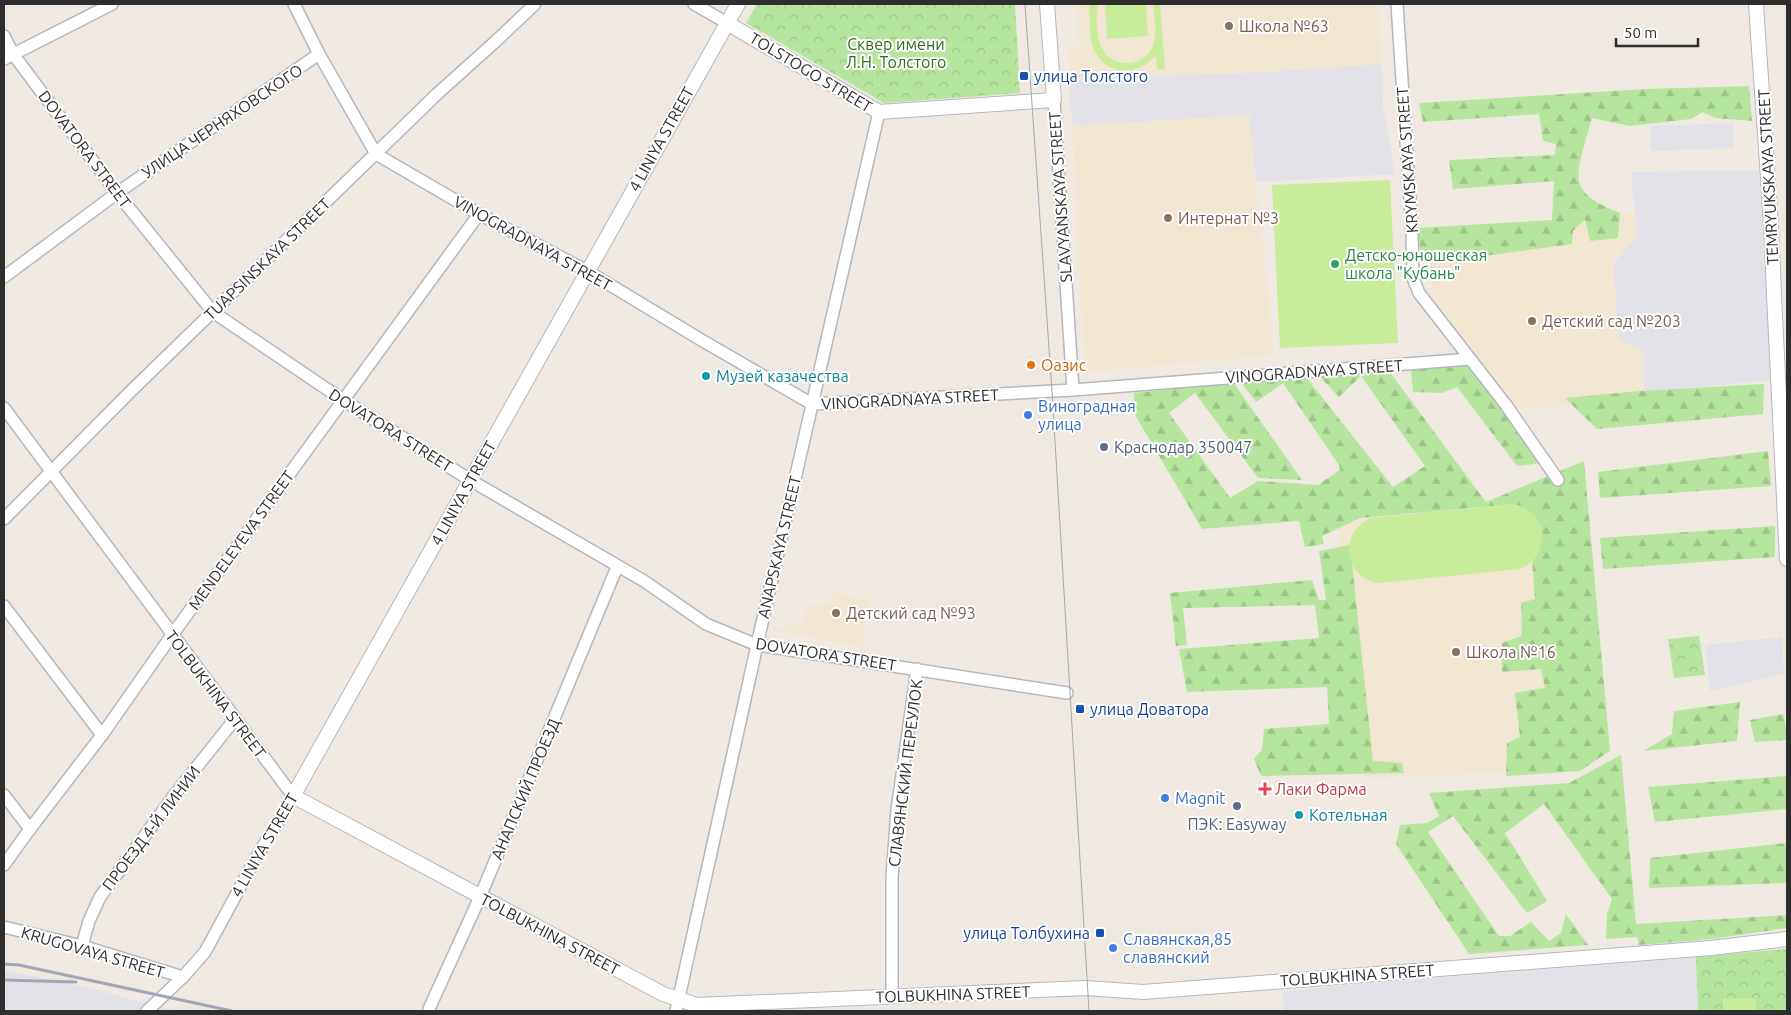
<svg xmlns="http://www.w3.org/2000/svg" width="1791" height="1015" font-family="Ubuntu,sans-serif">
<defs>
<pattern id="forest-firs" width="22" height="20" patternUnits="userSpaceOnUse" patternTransform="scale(1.25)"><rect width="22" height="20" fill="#b6e59e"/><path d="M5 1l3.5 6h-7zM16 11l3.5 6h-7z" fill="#9dc588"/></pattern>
<pattern id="park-crowns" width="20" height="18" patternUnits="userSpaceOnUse" patternTransform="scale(1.25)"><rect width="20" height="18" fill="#b6e59e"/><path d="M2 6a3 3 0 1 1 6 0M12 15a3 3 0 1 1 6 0" fill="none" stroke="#9dc588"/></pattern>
</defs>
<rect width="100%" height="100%" fill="#efe9e1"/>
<g fill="#e3e1e8">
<polygon points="1382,64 1383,107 1395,174 1256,182 1249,115 1073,126 1069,99 1070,78 1245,73"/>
<polygon points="1733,123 1734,148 1651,151 1650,126"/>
<polygon points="1759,170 1772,380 1645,392 1619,341 1613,264 1637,236 1631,172"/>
<polygon points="1782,637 1784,674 1710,691 1705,645"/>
<polygon points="1696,957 1698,1011 1284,1011 1283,992 1326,987"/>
<polygon points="4,970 99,990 139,1002 182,1011 4,1011"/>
</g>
<g fill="#f0e6d1">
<polygon points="1077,4 1378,4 1382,64 1245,73 1070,78 1068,47 1079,47"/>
<polygon points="1249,115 1274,355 1086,372 1078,255 1073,126"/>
<polygon points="1634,212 1637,236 1613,264 1619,340 1643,351 1645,402 1510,409 1432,302 1429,241 1565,234 1563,216"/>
<polygon points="1543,495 1575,769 1365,779 1337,517"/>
<polygon points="832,593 869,600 862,647 772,630 802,621 809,605 829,605"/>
</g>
<g fill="url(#forest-firs)">
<path d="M1749,86L1752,121L1716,118L1702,112L1691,119L1629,126L1592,118C1588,134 1573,173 1581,187C1589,201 1606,207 1620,213L1618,238L1590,241L1585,219L1573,231L1572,244L1447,261L1421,259L1418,228L1552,220L1554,181L1453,189L1449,160L1555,155L1556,144L1543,141L1539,114L1423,122L1419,103L1646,89Z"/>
<polygon points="1472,363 1541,463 1517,466 1457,387 1442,393 1413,392 1411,370"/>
<polygon points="1389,371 1486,502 1584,461 1610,751 1580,771 1506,776 1507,743 1520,737 1515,693 1545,688 1541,669 1502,672 1502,643 1522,636 1521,603 1535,599 1532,559 1491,506 1360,518 1322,536 1324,544 1305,547 1299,521 1202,529 1134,413 1134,393 1233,382 1302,480 1258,478 1195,393 1169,413 1230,498 1258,481 1318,485 1340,470 1339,465 1283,383 1256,402 1240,381 1306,377 1393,487 1425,466 1361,376 1339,397 1320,377 1361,375"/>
<polygon points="1764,384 1763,414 1597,429 1565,398 1640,391"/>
<polygon points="1768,451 1771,486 1600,498 1598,472"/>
<polygon points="1775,526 1775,557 1603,569 1600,538"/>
<polygon points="1350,545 1373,761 1402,763 1404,773 1261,776 1254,759 1262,750 1264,729 1329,724 1327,687 1187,692 1179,649 1319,638 1315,605 1183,608 1187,645 1176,646 1170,593 1312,580 1319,600 1326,600 1319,551"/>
<polygon points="1740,702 1737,741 1643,751 1672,734 1674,711"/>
<polygon points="1783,714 1787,732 1787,740 1755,742 1750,720"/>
<polygon points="1621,755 1636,924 1787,915 1787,928 1712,939 1639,945 1637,937 1606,939 1607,914 1612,899 1544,804 1505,833 1547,901 1527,913 1453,816 1428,832 1499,936 1510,936 1531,922 1549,941 1561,933 1566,914 1588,945 1469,954 1396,844 1400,825 1427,823 1439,816 1429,793 1569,783"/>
<polygon points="1787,776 1787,809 1655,822 1648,787"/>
<polygon points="1787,843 1787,883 1649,888 1650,858"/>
</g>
<g fill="url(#park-crowns)">
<polygon points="757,4 1015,4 1020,93 884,103 746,23"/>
<polygon points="1699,636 1705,675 1674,678 1668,639"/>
<polygon points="1787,949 1787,1011 1698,1011 1696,957"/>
</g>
<g fill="#c9ec9a">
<path d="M1089,4H1097C1097,18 1095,37 1103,50C1114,69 1144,67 1153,46C1158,34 1154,17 1153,4H1160L1165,69H1157L1156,56C1137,76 1104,77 1093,47C1089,34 1090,17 1089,4Z"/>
<polygon points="1105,4 1146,4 1148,36 1107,39"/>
<polygon points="1390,180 1398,343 1280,348 1272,185"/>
<path d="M1512,504C1548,509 1554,555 1520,569L1379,583C1343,578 1338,532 1371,518Z"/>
<rect x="1723" y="998" width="33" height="13"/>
</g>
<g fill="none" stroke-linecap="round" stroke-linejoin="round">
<defs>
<g id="minor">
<polyline points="294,4 319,54 376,154 479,214 587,271 703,341 812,404 1073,390 1470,359"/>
<polyline points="694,4 727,23"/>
<polyline points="1397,4 1412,231 1413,278 1419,293 1506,405 1558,480"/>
<polyline points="4,36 13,54 117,193 213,312 343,400 470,480 644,581 706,624 757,645 1067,693"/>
<polyline points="4,59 112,4"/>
<polyline points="1054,100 1073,390"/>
<polyline points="4,277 117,193 319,54"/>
<polyline points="4,408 293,796 256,858 205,952 183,977 147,1011"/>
<polyline points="4,519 132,390 437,94 496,41 535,4"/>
<polyline points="4,606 102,735"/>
<polyline points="4,795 30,829"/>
<polyline points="4,865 30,829 102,735 172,635 479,214"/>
<polyline points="4,927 82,946 183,977"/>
<polyline points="82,946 89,921 100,897 176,793 235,719"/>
<polyline points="892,996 892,877 897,810 917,669"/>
<polyline points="429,1009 480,897 617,567"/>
<polyline points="676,1011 757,645 879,112"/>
</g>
<g id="tertiary">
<polyline points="738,4 293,796 663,994 697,1005 1085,988 1143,992 1711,948 1787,939"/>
<path d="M1756,4C1762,101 1771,198 1774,295C1778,383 1782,471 1787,559"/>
<polyline points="727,23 879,112 1054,100 1047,4"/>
</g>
</defs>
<use href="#minor" stroke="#b4b7c1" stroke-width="14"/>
<use href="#tertiary" stroke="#b4b7c1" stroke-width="16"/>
<use href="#minor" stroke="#fff" stroke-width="11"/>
<use href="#tertiary" stroke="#fff" stroke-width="14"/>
<polyline stroke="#a3a6b8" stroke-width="1" points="1025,4 1052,391 1089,1011"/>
<g stroke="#a3a6b8" stroke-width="3">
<polyline points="4,964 19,965 232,1011"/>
<polyline points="4,980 76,982"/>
</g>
</g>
<g fill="#8d6e63" stroke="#fff" stroke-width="2">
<circle cx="1229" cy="26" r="5"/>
<circle cx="1168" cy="218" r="5"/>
<circle cx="1532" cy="321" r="5"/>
<circle cx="836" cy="613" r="5"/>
<circle cx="1456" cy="652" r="5"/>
</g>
<g fill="#1a4fb4" stroke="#fff" stroke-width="2">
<rect x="1019" y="71" width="10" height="10" rx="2.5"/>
<rect x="1075" y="704" width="10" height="10" rx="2.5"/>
<rect x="1095" y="928" width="10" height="10" rx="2.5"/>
</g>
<circle fill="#2e9e5b" stroke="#fff" stroke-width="2" cx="1335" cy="264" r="5"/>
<circle fill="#e8710a" stroke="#fff" stroke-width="2" cx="1031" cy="365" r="5"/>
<g fill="#0f9aa8" stroke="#fff" stroke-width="2">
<circle cx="706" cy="376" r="5"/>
<circle cx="1299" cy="815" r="5"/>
</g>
<g fill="#3f7fe0" stroke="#fff" stroke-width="2">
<circle cx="1028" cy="415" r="5"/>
<circle cx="1165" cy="798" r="5"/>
<circle cx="1113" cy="948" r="5"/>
</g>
<g fill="#5c6f8a" stroke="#fff" stroke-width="2">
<circle cx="1104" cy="447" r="5"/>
<circle cx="1237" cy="806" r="5"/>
</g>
<path fill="#e0444e" stroke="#fff" stroke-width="2" d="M1262.5 781.5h5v5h5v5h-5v5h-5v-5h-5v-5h5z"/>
<g text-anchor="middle" stroke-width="4" stroke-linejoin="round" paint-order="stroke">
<g font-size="16" fill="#785e54" stroke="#fff" text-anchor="start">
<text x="1239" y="32">Школа №63</text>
<text x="1178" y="224">Интернат №3</text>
<text x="1542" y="327">Детский сад №203</text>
<text x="846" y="619">Детский сад №93</text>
<text x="1466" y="658">Школа №16</text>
</g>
<g font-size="16" fill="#2c6e1b" stroke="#fff">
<text x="896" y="50">Сквер имени<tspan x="896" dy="18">Л.Н. Толстого</tspan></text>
</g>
<g font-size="16" fill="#2e2e2e" stroke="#fff">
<text transform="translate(811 72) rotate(31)" y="6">TOLSTOGO STREET</text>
<text transform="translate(222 121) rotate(-34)" y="6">УЛИЦА ЧЕРНЯХОВСКОГО</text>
<text transform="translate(661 139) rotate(-61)" y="6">4 LINIYA STREET</text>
<text transform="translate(85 149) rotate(53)" y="6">DOVATORA STREET</text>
<text transform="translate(1407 160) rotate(-94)" y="6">KRYMSKAYA STREET</text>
<text transform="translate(1768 177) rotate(-93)" y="6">TEMRYUKSKAYA STREET</text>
<text transform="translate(1060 197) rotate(-94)" y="6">SLAVYANSKAYA STREET</text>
<text transform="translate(533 243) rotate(29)" y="6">VINOGRADNAYA STREET</text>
<text transform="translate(267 259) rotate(-44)" y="6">TUAPSINSKAYA STREET</text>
<text transform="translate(1314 371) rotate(-4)" y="6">VINOGRADNAYA STREET</text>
<text transform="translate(910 399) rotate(-3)" y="6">VINOGRADNAYA STREET</text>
<text transform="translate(391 430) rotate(32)" y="6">DOVATORA STREET</text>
<text transform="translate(463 493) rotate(-61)" y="6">4 LINIYA STREET</text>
<text transform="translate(241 540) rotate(-54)" y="6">MENDELEYEVA STREET</text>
<text transform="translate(779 547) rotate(-77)" y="6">ANAPSKAYA STREET</text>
<text transform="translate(826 654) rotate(9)" y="6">DOVATORA STREET</text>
<text transform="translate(216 694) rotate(53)" y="6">TOLBUKHINA STREET</text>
<text transform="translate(905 773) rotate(-83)" y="6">СЛАВЯНСКИЙ ПЕРЕУЛОК</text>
<text transform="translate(525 789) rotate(-67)" y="6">АНАПСКИЙ ПРОЕЗД</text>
<text transform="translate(151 828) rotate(-53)" y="6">ПРОЕЗД 4-Й ЛИНИИ</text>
<text transform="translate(264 845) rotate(-60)" y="6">4 LINIYA STREET</text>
<text transform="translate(550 934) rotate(28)" y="6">TOLBUKHINA STREET</text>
<text transform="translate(93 952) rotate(16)" y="6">KRUGOVAYA STREET</text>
<text transform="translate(1357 975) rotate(-4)" y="6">TOLBUKHINA STREET</text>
<text transform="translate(953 994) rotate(-2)" y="6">TOLBUKHINA STREET</text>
</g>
<g font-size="16" fill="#164399" stroke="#fff" text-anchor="start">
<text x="1034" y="82">улица Толстого</text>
<text x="1090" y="715">улица Доватора</text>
<text x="1090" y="939" text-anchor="end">улица Толбухина</text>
</g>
<g font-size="16" fill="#27864d" stroke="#fff" text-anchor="start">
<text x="1345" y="261">Детско-юношеская<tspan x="1345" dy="18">школа "Кубань"</tspan></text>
</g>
<g font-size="16" fill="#c56008" stroke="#fff" text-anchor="start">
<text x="1041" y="371">Оазис</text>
</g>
<g font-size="16" fill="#0d838f" stroke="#fff" text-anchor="start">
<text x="716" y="382">Музей казачества</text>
<text x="1309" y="821">Котельная</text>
</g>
<g font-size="16" fill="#366cbe" stroke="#fff" text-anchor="start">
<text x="1038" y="412">Виноградная<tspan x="1038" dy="18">улица</tspan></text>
<text x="1175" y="804">Magnit</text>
<text x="1123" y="945">Славянская,85<tspan x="1123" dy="18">славянский</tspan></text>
</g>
<g font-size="16" fill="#4e5e75" stroke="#fff" text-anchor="start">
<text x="1114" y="453">Краснодар 350047</text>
<text x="1237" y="830" text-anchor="middle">ПЭК: Easyway</text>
</g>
<g font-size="16" fill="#be3a42" stroke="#fff" text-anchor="start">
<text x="1275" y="795">Лаки Фарма</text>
</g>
</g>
<rect width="1791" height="1015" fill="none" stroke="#2e2e2e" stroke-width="10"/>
<path d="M1616 38v8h82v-8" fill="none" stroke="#2e2e2e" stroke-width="2.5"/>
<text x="1624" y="38" font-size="15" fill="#2e2e2e" stroke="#ffffff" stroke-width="4" paint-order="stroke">50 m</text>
</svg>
